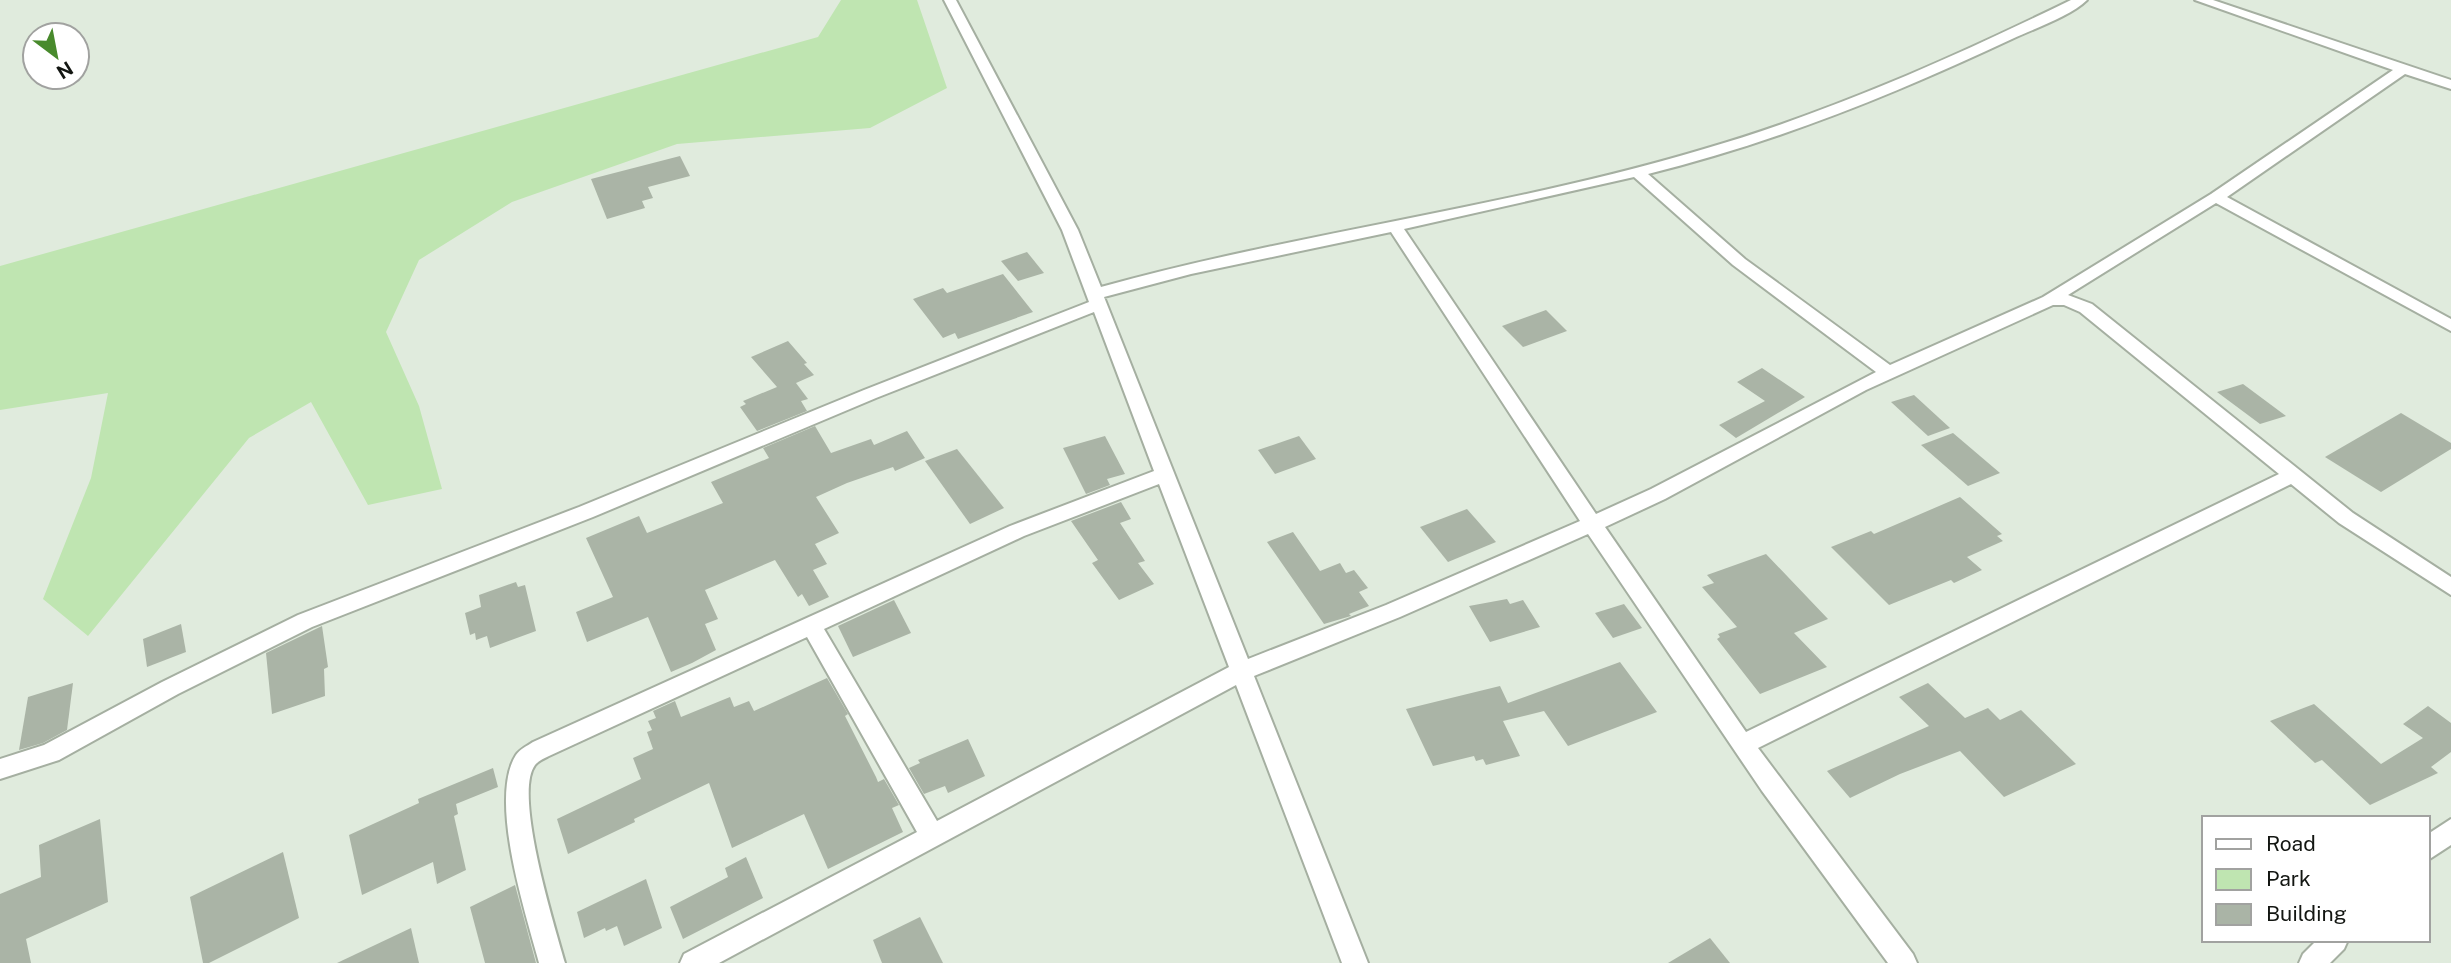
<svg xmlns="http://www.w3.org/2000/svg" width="2451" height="963" font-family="'Public Sans',sans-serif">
<rect width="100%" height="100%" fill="#e0ebdd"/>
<polygon fill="#bfe5b1" points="841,0 917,0 947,88 870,128 677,144 512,202 419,260 386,332 419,406 442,489 368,505 311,402 249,438 88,636 43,599 91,478 108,393 0,410 0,266 818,37"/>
<g fill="#aab4a6">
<polygon points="680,156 690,176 648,187 653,198 642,201 645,208 607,219 591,179"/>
<polygon points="1027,252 1044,273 1018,281 1001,261"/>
<polygon points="1003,274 1033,312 958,339 955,333 943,338 913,299 943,288 947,293"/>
<polygon points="1546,310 1567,331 1523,347 1502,326"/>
<polygon points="788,341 807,363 804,364 814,375 796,383 808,399 801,401 807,411 757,431 740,407 746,404 743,401 777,387 751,357"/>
<polygon points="1762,368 1805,397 1736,438 1719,425 1765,401 1737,382"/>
<polygon points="2243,384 2286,416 2260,424 2217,392"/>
<polygon points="1914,395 1950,428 1928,436 1891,402"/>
<polygon points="2401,413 2451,443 2451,449 2381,492 2325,457"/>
<polygon points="815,426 831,453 871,439 874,445 907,431 925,458 895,471 893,467 847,483 816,497 839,533 815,544 827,564 813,570 829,597 809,606 802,594 798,597 775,560 705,590 718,619 705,624 716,650 692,663 671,672 648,617 587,642 576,612 613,597 586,538 639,516 647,533 723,503 711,482 769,458 763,448"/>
<polygon points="1953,433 2000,473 1968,486 1921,445"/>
<polygon points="1105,436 1125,474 1107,479 1110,485 1086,494 1063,448"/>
<polygon points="1299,436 1316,459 1275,474 1258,450"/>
<polygon points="957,449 1004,508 970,524 925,461"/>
<polygon points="1960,497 2002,534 1997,536 2003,541 1967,557 1982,570 1954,583 1951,580 1889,605 1831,547 1871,531 1874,534"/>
<polygon points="1121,502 1131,519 1120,523 1145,561 1138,563 1154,584 1119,600 1092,563 1098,560 1071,521"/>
<polygon points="1467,509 1496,542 1448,562 1420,527"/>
<polygon points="1293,532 1320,571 1340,563 1346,573 1354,570 1368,588 1359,592 1369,606 1349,614 1351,616 1324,624 1267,542"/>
<polygon points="1766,554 1828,619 1794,633 1827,667 1760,694 1717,639 1720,637 1718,634 1737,627 1702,587 1714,583 1707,575"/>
<polygon points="516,582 518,587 525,585 536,631 490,648 487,636 476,640 475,633 470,635 465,613 481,607 479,595"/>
<polygon points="1507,599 1510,604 1523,600 1540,627 1490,642 1469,606"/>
<polygon points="894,600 911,633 853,657 838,626"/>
<polygon points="1624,604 1642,628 1613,638 1595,613"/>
<polygon points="181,624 186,652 147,667 143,639"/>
<polygon points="322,626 328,667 324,669 325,696 272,714 266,653"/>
<polygon points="1620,662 1657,712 1568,746 1544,711 1503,721 1520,756 1486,765 1483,759 1476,761 1474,756 1433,766 1406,709 1500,686 1508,703"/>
<polygon points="827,678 848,714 845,716 876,777 878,782 884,779 899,805 892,808 903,832 828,869 804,814 732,848 709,783 634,819 635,822 568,854 557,819 641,779 633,758 653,749 647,732 652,730 648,721 656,718 653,711 675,701 681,717 730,697 734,707 749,701 754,711"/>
<polygon points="73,683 67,730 43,743 19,750 28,697"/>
<polygon points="1928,683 1965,718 1988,708 2000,720 2021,710 2076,764 2004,797 1960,751 1900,774 1850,798 1827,771 1929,726 1899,697"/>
<polygon points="2314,704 2381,764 2423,738 2403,724 2428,706 2451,723 2451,752 2431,767 2438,773 2370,805 2322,760 2315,763 2270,721"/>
<polygon points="968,739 985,776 948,793 945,786 924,794 909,768 920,763 918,760"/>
<polygon points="493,768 498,787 456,804 458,814 454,816 466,870 437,884 433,862 362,895 349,835 419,803 418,799"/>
<polygon points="100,819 108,902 26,939 31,963 0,963 0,894 41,877 39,845"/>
<polygon points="283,852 299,918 209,963 203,963 190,897"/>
<polygon points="746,857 763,898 683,939 670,907 728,877 725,868"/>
<polygon points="646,879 662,928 624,946 617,926 606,931 605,928 584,938 577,912"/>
<polygon points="515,885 536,963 485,963 470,907"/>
<polygon points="920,917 943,963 882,963 873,940"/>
<polygon points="411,928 419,963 337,963"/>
<polygon points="1710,938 1730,963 1668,963"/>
</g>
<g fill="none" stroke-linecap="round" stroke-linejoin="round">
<defs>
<g id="street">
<path d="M944,0H956L1078,230L1101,287C1299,232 1507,208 1704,149C1831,112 1952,58 2071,0H2087C2071,16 2033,29 2012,39C1895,94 1774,143 1648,174L1745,259L1890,365L2043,297L2211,194L2393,70L2195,0H2213L2451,80V89L2405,74L2227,197L2451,319V331L2216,203L2068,295L2092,304L2353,513L2451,577V595L2339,523L2291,484L1758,748L1913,954L1917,963H1888L1762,791L1588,534L1400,617L1254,676L1368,963H1342L1236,685L719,963H680L684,954L917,832L807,637L549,756C545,758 538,761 535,765C513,794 555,927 565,963H539C526,915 488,799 516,755C520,749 527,746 533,742L1010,526L1154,471L1094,312L876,398L593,517L312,627L178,694L59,760L0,779V759L44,745L162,682L298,615L579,507L864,390L1089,302L1062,230ZM1634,177L1733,265L1876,372L1651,489L1596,514L1404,229ZM1391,232L1580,521L1386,605L1248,659L1104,297L1191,274ZM2053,305H2064L2080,312L2279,474L1746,732L1605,527L1665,499L1866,390ZM1159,484L1229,667L937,821L824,629L1024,536Z"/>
<polygon points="2451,819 2451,845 2428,860 2428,834"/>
<polygon points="2317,940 2348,940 2344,949 2330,963 2299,963 2303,954"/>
</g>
</defs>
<use href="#street" stroke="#a5afa1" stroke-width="4"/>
<use href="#street" fill="#fff" fill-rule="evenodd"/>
</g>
<rect x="2202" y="816" width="228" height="126" fill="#ffffff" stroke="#a1a2a0" stroke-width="2"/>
<rect x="2216" y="839" width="35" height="10" fill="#ffffff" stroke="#a1a2a0" stroke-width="2"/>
<text x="2266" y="851" font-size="21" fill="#131612">Road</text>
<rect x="2216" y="869" width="35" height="21" fill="#bfe5b1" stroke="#a1a2a0" stroke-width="2"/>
<text x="2266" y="886" font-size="21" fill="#131612">Park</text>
<rect x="2216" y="904" width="35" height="21" fill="#aab4a6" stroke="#a1a2a0" stroke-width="2"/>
<text x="2266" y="921" font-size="21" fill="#131612">Building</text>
<g transform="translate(56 56) rotate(148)"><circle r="33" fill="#ffffff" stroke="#a1a2a0" stroke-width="2"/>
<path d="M0-5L12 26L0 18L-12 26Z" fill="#488a2c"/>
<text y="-10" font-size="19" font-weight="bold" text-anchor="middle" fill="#131612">N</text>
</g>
</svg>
